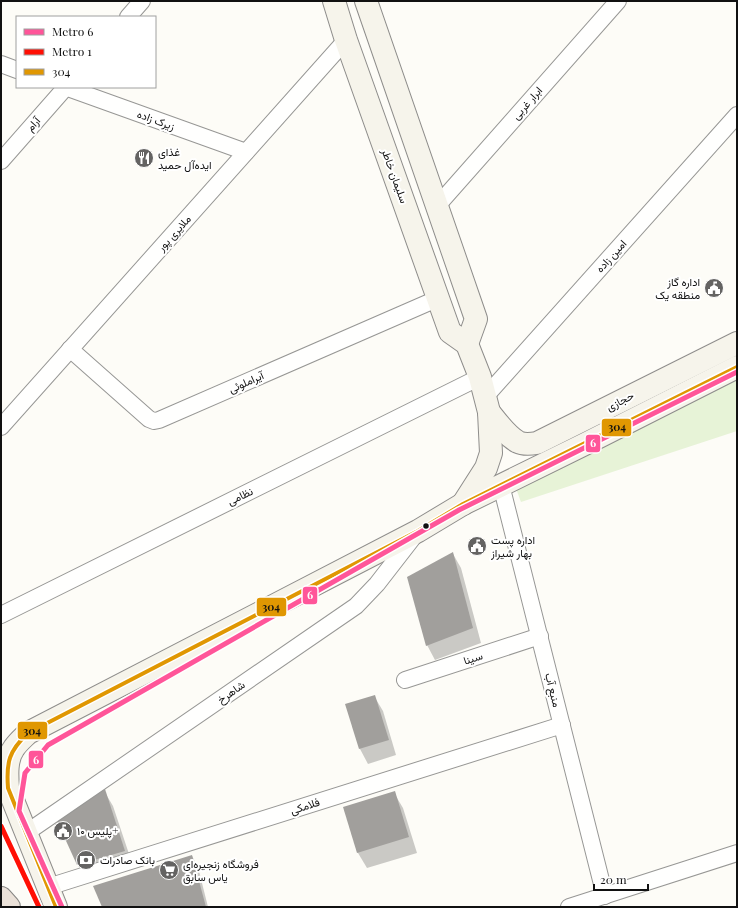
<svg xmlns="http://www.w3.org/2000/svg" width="738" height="908" font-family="'Playfair Display',Vazirmatn,serif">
<rect width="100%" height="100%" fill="#fdfcf7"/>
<polygon fill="#e7f3d7" points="737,377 737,431 521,502 514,483"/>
<g fill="#0003">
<polygon points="453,554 461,568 481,643 435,660 427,645"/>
<polygon points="374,696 383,711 396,755 368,764 360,749 346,705"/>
<polygon points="104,791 113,806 133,866 87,880 78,865 59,821"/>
<polygon points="394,793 403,808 417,853 367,868 358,853 345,808"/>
<polygon points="192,856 198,867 208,907 103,907"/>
</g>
<g fill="#a19f9c">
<polygon points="453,552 473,628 426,646 407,577"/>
<polygon points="375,695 389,740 359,749 345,704"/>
<polygon points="105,789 125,851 77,865 57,821"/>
<polygon points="395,791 409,837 357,853 343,807"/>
<polygon points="192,855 206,907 102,907 93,886"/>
</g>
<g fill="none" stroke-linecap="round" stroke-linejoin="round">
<defs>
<g id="street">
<polyline points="128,17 142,1"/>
<polyline points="1,64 17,70"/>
<polyline points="65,87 246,152"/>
<polyline points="1,161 66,87"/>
<polyline points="437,206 618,1"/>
<polyline points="70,349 149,419 154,421 159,420 439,298"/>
<polyline points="485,397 737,115"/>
<polyline points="1,427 346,40"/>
<polyline points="501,485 605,896"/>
<polyline points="1,615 480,377"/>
<polyline points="405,680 540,636"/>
<polyline points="26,833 356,606 377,584 415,535"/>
<polyline points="48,887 562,725"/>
<polyline points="569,907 737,853"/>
</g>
<g id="secondary">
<polyline points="334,1 346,40 450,332 467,344 480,377 489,412 491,453 486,468 463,504"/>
<polyline points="366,1 476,319 467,344"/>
<path d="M489,412C497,422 507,436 518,442C524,445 531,444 537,443L737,343"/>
<path d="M56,907L8,788C7,775 6,759 14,748C18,742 23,738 28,733L418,531L463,504L585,444L737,367"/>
</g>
<polyline id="highway" points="1,898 9,907"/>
</defs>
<use href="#street" stroke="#979795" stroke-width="18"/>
<use href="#secondary" stroke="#8e8d8b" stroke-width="24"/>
<use href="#highway" stroke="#858482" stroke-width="24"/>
<use href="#street" stroke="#fffffe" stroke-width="16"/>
<use href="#secondary" stroke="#f6f4eb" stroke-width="22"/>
<use href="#highway" stroke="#eae1d8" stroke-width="22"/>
<defs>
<path id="bus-1" d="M56,907L8,788C6,762 9,751 28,733L418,531L463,504L737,367"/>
</defs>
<use href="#bus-1" stroke="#fff" stroke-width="7"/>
<use href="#bus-1" stroke="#e09702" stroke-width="4"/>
<defs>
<polyline id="metro-1" points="62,907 19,811 25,773 48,745 459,510 737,372"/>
<polyline id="metro-2" points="1,826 39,907"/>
</defs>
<use href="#metro-1" stroke="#fff" stroke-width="8"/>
<use href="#metro-2" stroke="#fff" stroke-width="8"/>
<use href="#metro-1" stroke="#f59" stroke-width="5"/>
<use href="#metro-2" stroke="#ff0f04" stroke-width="5"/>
</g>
<defs>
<symbol id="restaurant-disc" viewBox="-11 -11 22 22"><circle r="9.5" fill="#646362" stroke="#fff"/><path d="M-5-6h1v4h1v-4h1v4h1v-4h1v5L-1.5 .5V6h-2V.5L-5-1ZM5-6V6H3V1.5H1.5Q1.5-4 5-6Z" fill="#fff"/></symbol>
<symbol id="civic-disc" viewBox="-11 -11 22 22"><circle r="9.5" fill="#646362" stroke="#fff"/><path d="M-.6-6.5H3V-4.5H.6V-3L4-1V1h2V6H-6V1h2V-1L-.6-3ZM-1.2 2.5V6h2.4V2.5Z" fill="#fff"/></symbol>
<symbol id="bank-disc" viewBox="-11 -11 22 22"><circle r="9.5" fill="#646362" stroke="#fff"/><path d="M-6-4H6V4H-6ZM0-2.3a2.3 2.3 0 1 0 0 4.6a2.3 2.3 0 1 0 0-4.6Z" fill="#fff"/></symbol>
<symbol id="supermarket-disc" viewBox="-11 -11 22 22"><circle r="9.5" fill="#646362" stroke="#fff"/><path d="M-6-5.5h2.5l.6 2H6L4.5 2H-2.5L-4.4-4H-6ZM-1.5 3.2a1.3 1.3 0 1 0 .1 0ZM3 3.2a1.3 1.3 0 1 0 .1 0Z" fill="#fff"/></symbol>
</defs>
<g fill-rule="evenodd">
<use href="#restaurant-disc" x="133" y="147" width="22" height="22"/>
<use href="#civic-disc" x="703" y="277" width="22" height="22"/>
<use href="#civic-disc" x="466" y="535" width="22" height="22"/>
<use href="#civic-disc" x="52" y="820" width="22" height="22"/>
<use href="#bank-disc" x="75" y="849" width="22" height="22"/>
<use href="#supermarket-disc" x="158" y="859" width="22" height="22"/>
</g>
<circle fill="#111" stroke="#fff" stroke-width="1.5" cx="426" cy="526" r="3.5"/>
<g text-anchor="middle" stroke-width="4" stroke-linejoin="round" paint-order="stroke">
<g font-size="11" fill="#111" stroke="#fff">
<text transform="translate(527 103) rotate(-49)" y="4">ابرار غربی</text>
<text transform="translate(156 120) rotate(20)" y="4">زیرک زاده</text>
<text transform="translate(33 124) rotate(-49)" y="4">آرام</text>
<text transform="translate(395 176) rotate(70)" y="4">سلیمان خاطر</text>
<text transform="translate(174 233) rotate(-48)" y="4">ملایری پور</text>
<text transform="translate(611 256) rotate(-48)" y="4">امین زاده</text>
<text transform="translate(246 382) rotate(-24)" y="4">آیراملوئی</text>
<text transform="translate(620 401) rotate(-27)" y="4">حجازی</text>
<text transform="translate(240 496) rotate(-26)" y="4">نظامی</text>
<text transform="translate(473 658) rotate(-18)" y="4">سینا</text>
<text transform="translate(553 690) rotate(76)" y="4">منبع آب</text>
<text transform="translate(231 692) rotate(-35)" y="4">شاهرخ</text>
<text transform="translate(305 806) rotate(-18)" y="4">فلامکی</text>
</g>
<g font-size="11" fill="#111" stroke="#fff" text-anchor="start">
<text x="158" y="156">غذای<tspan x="158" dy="13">ایده‌آل حمید</tspan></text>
<text x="700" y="286" text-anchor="end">اداره گاز<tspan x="700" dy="13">منطقه یک</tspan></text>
<text x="491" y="544">اداره پست<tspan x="491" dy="13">بهار شیراز</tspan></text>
<text x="77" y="835">پلیس ۱۰+</text>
<text x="100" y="864">بانک صادرات</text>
<text x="183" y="868">فروشگاه زنجیره‌ای<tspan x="183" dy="13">یاس سابق</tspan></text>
</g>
</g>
<g stroke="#fff" stroke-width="1.5">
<rect x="601" y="418" width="31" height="19" rx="4" fill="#e09702"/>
<rect x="585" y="434" width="16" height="19" rx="4" fill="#f59"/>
<rect x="302" y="586" width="16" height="19" rx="4" fill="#f59"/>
<rect x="256" y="597" width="31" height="20" rx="4" fill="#e09702"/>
<rect x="17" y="721" width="31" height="19" rx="4" fill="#e09702"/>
<rect x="28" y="750" width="16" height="19" rx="4" fill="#f59"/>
</g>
<g font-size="11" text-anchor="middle" font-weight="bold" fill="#fff">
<text x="593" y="447">6</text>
<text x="310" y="599">6</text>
<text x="36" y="764">6</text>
</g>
<g font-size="11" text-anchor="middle" font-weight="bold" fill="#111">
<text x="617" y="431">304</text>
<text x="271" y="611">304</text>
<text x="32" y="735">304</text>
</g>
<rect width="738" height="908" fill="none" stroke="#111111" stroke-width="4"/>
<rect x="16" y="16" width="140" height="72" fill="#ffffff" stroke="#a0a0a0"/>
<rect x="24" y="29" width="20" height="6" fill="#ff5599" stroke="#a0a0a0"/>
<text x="52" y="36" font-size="12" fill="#111111">Metro 6</text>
<rect x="24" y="49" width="20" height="6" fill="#ff0f04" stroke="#a0a0a0"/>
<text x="52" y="56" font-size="12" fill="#111111">Metro 1</text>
<rect x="24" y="69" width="20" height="6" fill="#e09702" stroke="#a0a0a0"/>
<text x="52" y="76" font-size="12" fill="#111111">304</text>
<path d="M594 884v6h54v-6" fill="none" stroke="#111111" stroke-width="2"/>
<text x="600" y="884" font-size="12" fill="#111111" stroke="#ffffff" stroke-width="3" paint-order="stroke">20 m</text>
</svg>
